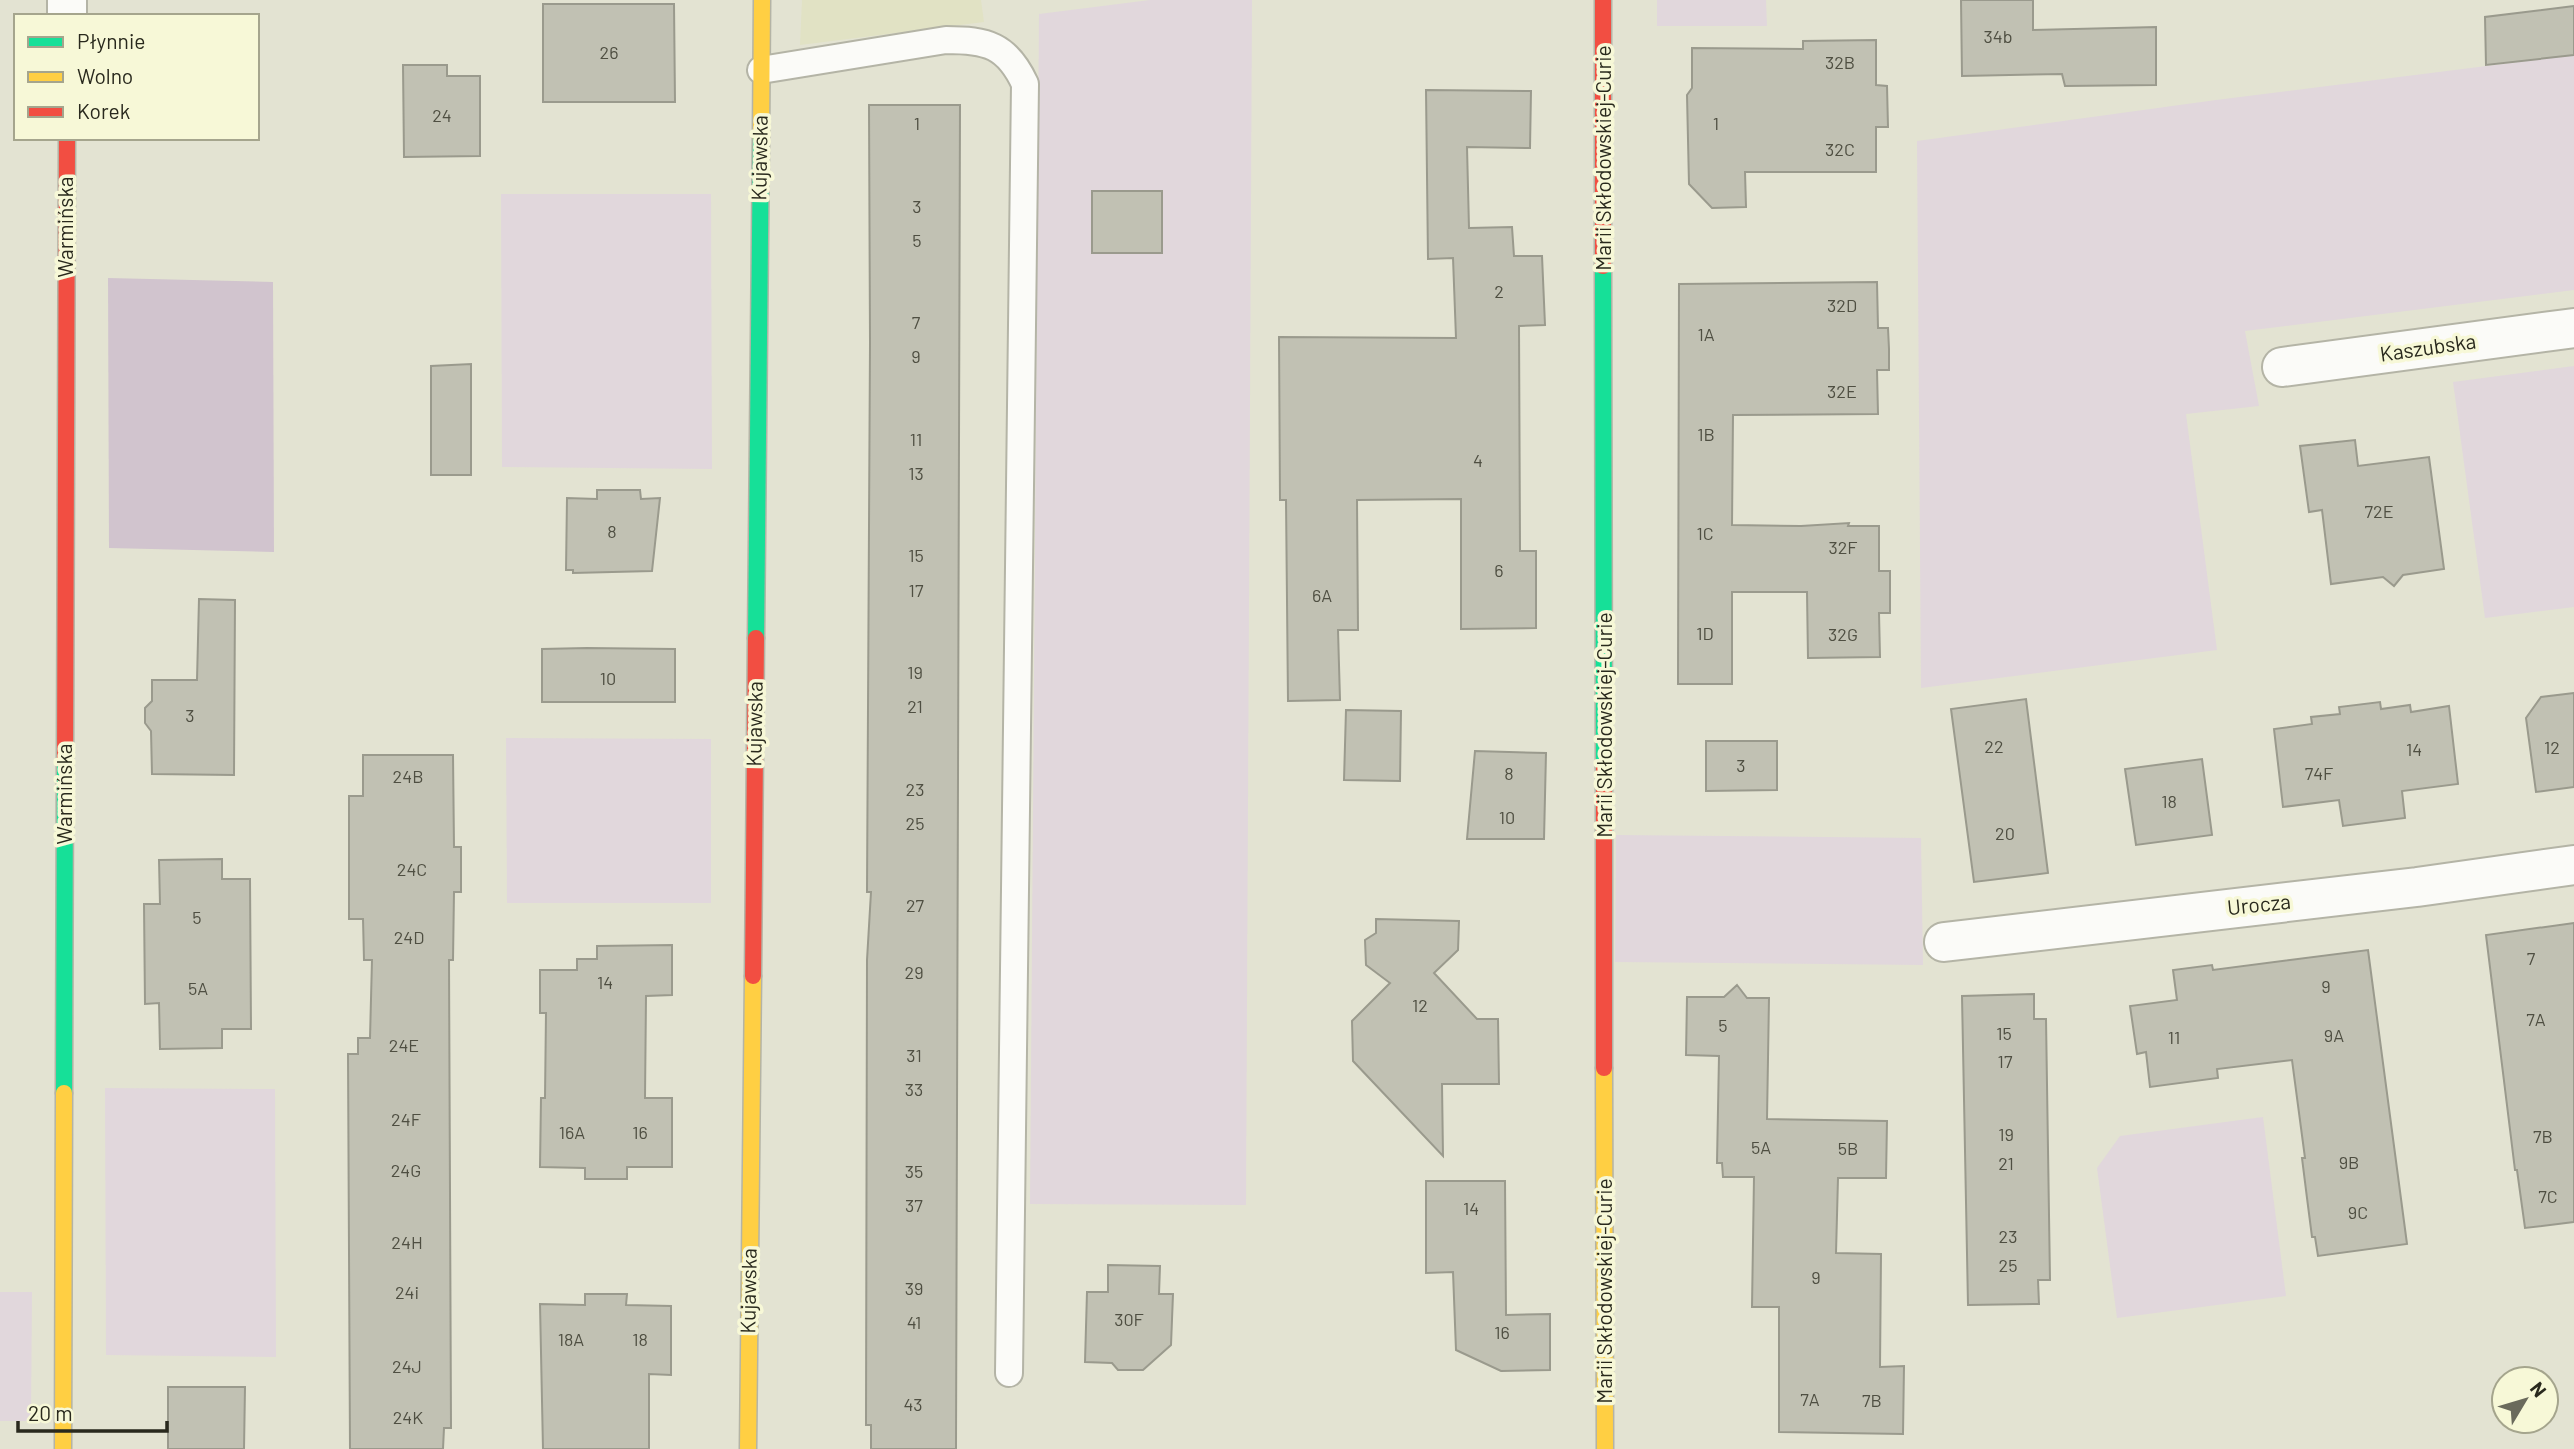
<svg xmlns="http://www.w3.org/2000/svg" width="2574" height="1449" font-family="Barlow,sans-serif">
<rect width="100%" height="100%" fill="#e3e3d2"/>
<polygon fill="#e1e2c4" points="802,0 981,0 984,22 800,45"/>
<g fill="#e1d7dc">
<polygon points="1150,0 1252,0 1246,1205 1030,1204 1039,14"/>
<polygon points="1657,0 1766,0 1767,26 1657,26"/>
<polygon points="2574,55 2574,290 2245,331 2259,406 2186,414 2217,650 1921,688 1917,141 2216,100"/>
<polygon points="501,194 711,194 712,469 502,467"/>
<polygon points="2574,366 2574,607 2485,618 2453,382"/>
<polygon points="506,738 711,739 711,903 507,903"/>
<polygon points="1616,835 1921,838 1923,965 1615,962"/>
<polygon points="105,1088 275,1089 276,1357 106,1355"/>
<polygon points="2263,1117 2286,1296 2117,1318 2097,1168 2120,1136"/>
<polygon points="0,1292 32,1292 31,1421 0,1421"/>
</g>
<polygon fill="#d1c4ce" points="108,278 273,282 274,552 109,548"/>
<g fill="#c1c1b3" stroke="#9a9a8d" stroke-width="2">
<polygon points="1961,0 2033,0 2033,30 2156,27 2156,85 2065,86 2062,74 1962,76"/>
<polygon points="543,4 674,4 675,102 543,102"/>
<polygon points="2574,6 2574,55 2486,65 2485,17"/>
<polygon points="1876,40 1876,85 1887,86 1888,127 1876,127 1876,172 1745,172 1746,207 1712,208 1689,184 1687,95 1692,88 1692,48 1803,49 1803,41"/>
<polygon points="403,65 447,65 447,76 480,76 480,156 404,157"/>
<polygon points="1426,90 1531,91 1530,148 1467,147 1469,228 1512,227 1514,256 1542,256 1545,325 1519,326 1520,551 1536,551 1536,628 1461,629 1461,499 1357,500 1358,630 1338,630 1340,700 1288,701 1286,500 1280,500 1279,337 1456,338 1453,258 1428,259"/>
<polygon points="869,105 960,105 956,1449 871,1449 871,1425 866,1425 867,960 871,892 867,892 870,343"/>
<rect x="1092" y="191" width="70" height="62"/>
<polygon points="1877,282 1878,328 1888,328 1889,349 1889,370 1877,370 1878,414 1733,415 1732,525 1801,526 1849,523 1848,526 1879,526 1879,571 1890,571 1890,613 1879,613 1880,657 1808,658 1807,592 1732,592 1732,684 1678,684 1679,284"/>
<polygon points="471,364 471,475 431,475 431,366"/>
<polygon points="2355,440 2358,466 2429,457 2444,569 2403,575 2394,586 2383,577 2331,584 2322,510 2309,512 2300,446"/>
<polygon points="597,490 640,490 641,499 660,498 652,571 573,573 573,570 566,570 567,498 597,499"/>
<polygon points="199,599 235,600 234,775 152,774 151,731 145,723 145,708 152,701 152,680 197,680"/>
<polygon points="587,648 675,649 675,702 542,702 542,649"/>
<polygon points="2574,693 2574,787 2536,792 2526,718 2541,697"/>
<polygon points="2026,699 2048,873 1974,882 1951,709"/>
<polygon points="2380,702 2381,709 2410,705 2411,712 2449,706 2458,784 2402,791 2405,818 2343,826 2339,800 2283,807 2274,729 2312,724 2311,717 2340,714 2339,707"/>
<polygon points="1346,710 1401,711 1400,781 1344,780"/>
<polygon points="1706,741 1777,741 1777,790 1706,791"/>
<polygon points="1475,751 1546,753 1544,839 1467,839"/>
<polygon points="363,755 453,755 454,847 461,847 461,892 454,892 453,960 449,960 451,1428 444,1428 443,1449 350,1449 348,1054 358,1054 358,1038 370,1038 372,960 364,960 363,919 349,919 349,796 363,796"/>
<polygon points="2202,759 2212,835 2136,845 2125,769"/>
<polygon points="222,859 222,879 250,879 251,1029 222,1029 222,1048 160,1049 159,1003 145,1004 144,904 160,904 159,860"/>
<polygon points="1376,919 1459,921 1458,950 1434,973 1477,1019 1498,1019 1499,1084 1442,1084 1443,1156 1353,1061 1352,1021 1390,983 1366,965 1365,940 1376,933"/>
<polygon points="2574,923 2574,1222 2525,1228 2517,1170 2515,1170 2486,935"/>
<polygon points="672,945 672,995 646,996 645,1098 672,1098 672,1167 627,1167 627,1179 585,1179 585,1168 540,1167 541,1098 545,1098 546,1013 540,1013 540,970 577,970 577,959 597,959 597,946"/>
<polygon points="2368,950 2407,1244 2318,1256 2315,1237 2312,1237 2307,1198 2302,1158 2305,1158 2292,1060 2217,1069 2218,1078 2150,1087 2146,1052 2137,1054 2130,1006 2177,1000 2173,970 2212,965 2213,970"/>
<polygon points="1737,985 1747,998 1769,998 1767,1119 1887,1121 1886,1178 1838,1178 1836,1253 1881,1254 1880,1367 1904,1366 1903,1434 1779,1432 1779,1307 1752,1307 1754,1177 1723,1177 1722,1163 1717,1163 1719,1056 1686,1055 1687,997 1724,997"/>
<polygon points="2034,994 2034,1019 2046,1019 2050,1280 2038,1280 2039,1304 1968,1305 1962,996"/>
<polygon points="1426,1181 1505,1181 1506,1315 1550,1314 1550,1370 1501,1371 1456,1350 1453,1272 1426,1273"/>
<polygon points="1108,1265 1160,1266 1159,1294 1173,1294 1171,1345 1143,1370 1118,1370 1112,1363 1085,1362 1087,1292 1108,1292"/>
<polygon points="585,1294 627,1294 626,1305 671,1306 671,1375 649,1374 649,1449 543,1449 540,1304 585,1305"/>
<polygon points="168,1387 245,1387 244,1449 168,1449"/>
</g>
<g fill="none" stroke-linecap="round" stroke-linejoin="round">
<defs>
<path id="lane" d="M761,70L946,40C987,40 1007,45 1025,84L1009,1373"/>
<g id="street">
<polyline points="67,16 67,0"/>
<polyline points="2282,367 2574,328"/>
<polyline points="1944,942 2417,887 2574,865"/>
</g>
<g id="fast">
<polyline points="1603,266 1604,767"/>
<polyline points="756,638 761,136"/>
<polyline points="64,1093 65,763"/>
</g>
<g id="slow">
<polyline points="761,136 762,0"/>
<polyline points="1604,1068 1605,1449"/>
<polyline points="63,1449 64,1093"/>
<polyline points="748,1449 753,976"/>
</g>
<g id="jam">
<polyline points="1603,0 1603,266"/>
<polyline points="65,763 67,138"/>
<polyline points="1604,767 1604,1068"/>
<polyline points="753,976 756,638"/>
</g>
</defs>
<use href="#lane" stroke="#b4b4a6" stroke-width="30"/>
<use href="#street" stroke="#b4b4a6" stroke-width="42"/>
<use href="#fast" stroke="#b4b4a6" stroke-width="19"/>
<use href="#slow" stroke="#b4b4a6" stroke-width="19"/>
<use href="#jam" stroke="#b4b4a6" stroke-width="19"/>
<use href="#lane" stroke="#fbfbf8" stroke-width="26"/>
<use href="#street" stroke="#fbfbf8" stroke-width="38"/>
<use href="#fast" stroke="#16e098" stroke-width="16"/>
<use href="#slow" stroke="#ffcf43" stroke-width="16"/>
<use href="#jam" stroke="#f24e42" stroke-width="16"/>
</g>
<g text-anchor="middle" stroke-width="7" stroke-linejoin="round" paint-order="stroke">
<g font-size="18" fill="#4f4f42">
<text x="1998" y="43">34b</text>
<text x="609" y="59">26</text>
<text x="1840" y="69">32B</text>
<text x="442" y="122">24</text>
<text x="917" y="130">1</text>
<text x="1716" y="130">1</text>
<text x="1840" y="156">32C</text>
<text x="917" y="213">3</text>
<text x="917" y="247">5</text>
<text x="1499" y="298">2</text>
<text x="1842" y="312">32D</text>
<text x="916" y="329">7</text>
<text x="1706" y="341">1A</text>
<text x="916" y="363">9</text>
<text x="1842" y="398">32E</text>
<text x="1706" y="441">1B</text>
<text x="916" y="446">11</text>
<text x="1478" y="467">4</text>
<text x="916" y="480">13</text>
<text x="2379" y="518">72E</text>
<text x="612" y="538">8</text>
<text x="1705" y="540">1C</text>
<text x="1843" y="554">32F</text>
<text x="916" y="562">15</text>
<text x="1499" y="577">6</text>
<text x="916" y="597">17</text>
<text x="1322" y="602">6A</text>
<text x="1705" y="640">1D</text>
<text x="1843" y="641">32G</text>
<text x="915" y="679">19</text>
<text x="608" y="685">10</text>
<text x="915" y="713">21</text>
<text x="190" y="722">3</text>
<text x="1994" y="753">22</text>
<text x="2552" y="754">12</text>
<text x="2414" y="756">14</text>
<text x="1741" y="772">3</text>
<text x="1509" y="780">8</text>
<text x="2319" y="780">74F</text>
<text x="408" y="783">24B</text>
<text x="915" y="796">23</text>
<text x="2169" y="808">18</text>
<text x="1507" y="824">10</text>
<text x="915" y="830">25</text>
<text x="2005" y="840">20</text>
<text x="412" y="876">24C</text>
<text x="915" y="912">27</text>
<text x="197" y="924">5</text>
<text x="409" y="944">24D</text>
<text x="2531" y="965">7</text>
<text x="914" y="979">29</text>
<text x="605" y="989">14</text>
<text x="2326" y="993">9</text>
<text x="198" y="995">5A</text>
<text x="1420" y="1012">12</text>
<text x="2536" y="1026">7A</text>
<text x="1723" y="1032">5</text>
<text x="2004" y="1040">15</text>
<text x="2334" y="1042">9A</text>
<text x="2174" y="1044">11</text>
<text x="404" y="1052">24E</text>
<text x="914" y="1062">31</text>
<text x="2005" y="1068">17</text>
<text x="914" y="1096">33</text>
<text x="406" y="1126">24F</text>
<text x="572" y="1139">16A</text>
<text x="640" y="1139">16</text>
<text x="2006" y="1141">19</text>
<text x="2543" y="1143">7B</text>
<text x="1761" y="1154">5A</text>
<text x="1848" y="1155">5B</text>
<text x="2349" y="1169">9B</text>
<text x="2006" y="1170">21</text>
<text x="406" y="1177">24G</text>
<text x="914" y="1178">35</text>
<text x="2548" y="1203">7C</text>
<text x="914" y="1212">37</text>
<text x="1471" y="1215">14</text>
<text x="2358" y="1219">9C</text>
<text x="2008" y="1243">23</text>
<text x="407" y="1249">24H</text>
<text x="2008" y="1272">25</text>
<text x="1816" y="1284">9</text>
<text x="914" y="1295">39</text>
<text x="407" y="1299">24i</text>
<text x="1129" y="1326">30F</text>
<text x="914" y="1329">41</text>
<text x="1502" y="1339">16</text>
<text x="571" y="1346">18A</text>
<text x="640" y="1346">18</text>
<text x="407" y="1373">24J</text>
<text x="1810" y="1406">7A</text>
<text x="1872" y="1407">7B</text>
<text x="913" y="1411">43</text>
<text x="408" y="1424">24K</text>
</g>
<g font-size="21" fill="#29291d" stroke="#f7f8d7">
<text transform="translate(760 158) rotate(-89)" y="7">Kujawska</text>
<text transform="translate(1604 158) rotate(-90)" y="7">Marii Skłodowskiej-Curie</text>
<text transform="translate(66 227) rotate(-90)" y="7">Warmińska</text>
<text transform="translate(2428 348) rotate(-8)" y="7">Kaszubska</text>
<text transform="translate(755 724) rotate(-89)" y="7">Kujawska</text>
<text transform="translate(1605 725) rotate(-90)" y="7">Marii Skłodowskiej-Curie</text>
<text transform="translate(65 794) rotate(-90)" y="7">Warmińska</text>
<text transform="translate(2259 905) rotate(-6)" y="7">Urocza</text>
<text transform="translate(749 1291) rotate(-89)" y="7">Kujawska</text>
<text transform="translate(1605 1291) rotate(-90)" y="7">Marii Skłodowskiej-Curie</text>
</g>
</g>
<rect x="14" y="14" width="245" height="126" fill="#f7f8d7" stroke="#a5a58d" stroke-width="2"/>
<rect x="28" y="37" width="35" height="10" fill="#16e098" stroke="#a5a58d" stroke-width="2"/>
<text x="77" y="49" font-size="21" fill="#29291d">Płynnie</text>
<rect x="28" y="72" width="35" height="10" fill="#ffcf43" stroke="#a5a58d" stroke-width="2"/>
<text x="77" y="84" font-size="21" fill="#29291d">Wolno</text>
<rect x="28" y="107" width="35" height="10" fill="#f24e42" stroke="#a5a58d" stroke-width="2"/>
<text x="77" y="119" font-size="21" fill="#29291d">Korek</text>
<g transform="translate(2525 1400) rotate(52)"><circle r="33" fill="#f7f8d7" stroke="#a5a58d" stroke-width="2"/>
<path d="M0-5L12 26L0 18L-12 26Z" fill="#6a6a5c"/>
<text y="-10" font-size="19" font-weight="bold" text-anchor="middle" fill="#29291d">N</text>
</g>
<path d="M18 1421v10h149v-10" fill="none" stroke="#29291d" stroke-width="3.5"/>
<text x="28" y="1421" font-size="21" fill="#29291d" stroke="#f7f8d7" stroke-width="5" paint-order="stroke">20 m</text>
</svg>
